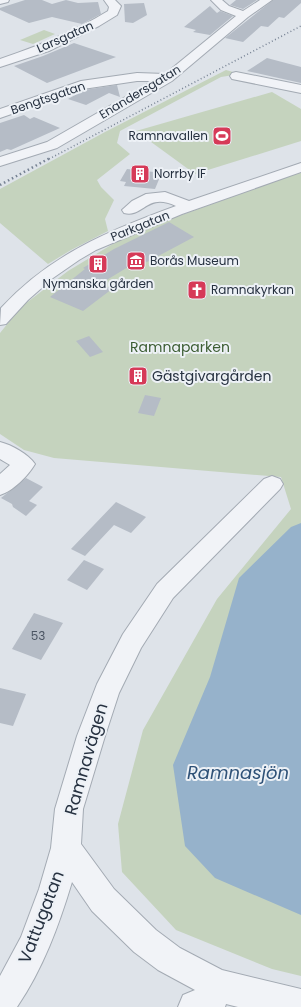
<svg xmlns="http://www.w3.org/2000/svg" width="301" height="1007" font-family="Poppins,sans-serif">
<rect width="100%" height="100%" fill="#dee3e9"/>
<g fill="#c5d3be">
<polygon points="44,30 55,34 33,44 20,40"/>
<polygon points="226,70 240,74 221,77 120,131 117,143 130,154 97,180 101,187 114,200 105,219 108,231 71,250 48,264 0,223 0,189 105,132"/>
<polygon points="272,92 301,109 301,141 195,174 136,131"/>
<polygon points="301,172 301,976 272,969 176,930 122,872 118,824 143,730 217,599 291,509 281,477 54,458 24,450 0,434 0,333 21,307 68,271 116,242 176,217"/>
</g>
<polygon fill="#96b2cb" points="301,523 301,915 215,878 185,846 173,765 210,677 239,578 291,527"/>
<g fill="#b5bcc6">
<polygon points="25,0 42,0 52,4 66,0 78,3 98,2 101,14 82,24 52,17 29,23 0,10 0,8"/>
<polygon points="236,0 257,0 243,9 230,5"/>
<polygon points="273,0 301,0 301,3 284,18 279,17 268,27 261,26 243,42 225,38"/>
<polygon points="144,3 147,15 133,23 125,22 124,4"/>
<polygon points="210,6 217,13 220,11 233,16 210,35 193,32 196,30 184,27"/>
<polygon points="74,43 116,57 47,83 14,66 43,56"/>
<polygon points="267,58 301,67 301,83 247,71"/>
<polygon points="117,85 120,97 109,93 86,105 68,99 84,90"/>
<polygon points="24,115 30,119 34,117 60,128 11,150 7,149 0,152 0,123"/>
<polygon points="127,169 154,172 160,177 155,189 124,186 126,182 120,181"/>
<polygon points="169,222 194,237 147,262 144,261 135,265 133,264 100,284 112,289 83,311 50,297 85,269 83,268 114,249"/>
<polygon points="89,336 103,352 90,357 76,341"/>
<polygon points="145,395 161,398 154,416 138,413"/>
<polygon points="26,478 43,487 29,501 37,505 26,516 13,507 12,504 1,498"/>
<polygon points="116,502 146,517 131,533 114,525 85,556 71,549"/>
<polygon points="84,560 104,569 87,590 67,580"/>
<polygon points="34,613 63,623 41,660 12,649"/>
<polygon points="0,688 26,694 13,726 0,723"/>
</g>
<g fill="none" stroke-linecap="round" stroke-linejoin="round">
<defs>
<g id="minor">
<polygon points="0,0 9,0 8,2 0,4"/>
<path d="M104,0H115L121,6L117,15L99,26L49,51L0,67V59C38,46 74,32 108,11L109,7Z"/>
<polygon points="211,0 222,0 229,6 243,11 260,0 272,0 248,17 172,81 57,148 0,166 0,157 47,142 153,81 137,81 83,89 0,118 0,109 81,81 137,73 165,74 236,16 221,10"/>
<polygon points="236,72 301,85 301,93 232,79 230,76 232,73"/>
<path d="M301,163V172L182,214L96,250L79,260L53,278L28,300L6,324L0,325L1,308C51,254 108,231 176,206C146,192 144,218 124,213L122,210L132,201L146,194L165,192L189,201Z"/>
<path d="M0,442C12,445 28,454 35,464C28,476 13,491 0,495V474L10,465L0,459Z"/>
<path d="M272,476L280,479L283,484L280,489L173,598L141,648L119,693L105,736L83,809L81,844L114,889L156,930L180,948L222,970L301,989V1007H238L226,1004L225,1007H178L183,995L195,990L158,970L134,952L92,911L72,882C59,925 43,969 17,1007H0V976L21,937L39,889L51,848L55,809L77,736L97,684L123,634L157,584L264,479Z"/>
</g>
</defs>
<use href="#minor" stroke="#a3aab3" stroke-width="2"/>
<use href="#minor" fill="#f1f3f7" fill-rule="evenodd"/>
<polyline stroke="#768293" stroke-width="1.5" stroke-dasharray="1 2.5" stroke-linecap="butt" points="49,159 301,26"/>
<polyline stroke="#768293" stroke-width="2.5" stroke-dasharray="1.5 3" stroke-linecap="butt" points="0,185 50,158"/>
</g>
<defs>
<symbol id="stadium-square" viewBox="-11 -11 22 22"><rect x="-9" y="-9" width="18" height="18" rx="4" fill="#d63a58" stroke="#edf1f6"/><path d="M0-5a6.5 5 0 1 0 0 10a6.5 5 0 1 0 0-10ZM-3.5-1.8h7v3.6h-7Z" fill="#fff"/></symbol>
<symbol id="building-square" viewBox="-11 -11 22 22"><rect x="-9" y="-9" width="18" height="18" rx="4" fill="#d63a58" stroke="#edf1f6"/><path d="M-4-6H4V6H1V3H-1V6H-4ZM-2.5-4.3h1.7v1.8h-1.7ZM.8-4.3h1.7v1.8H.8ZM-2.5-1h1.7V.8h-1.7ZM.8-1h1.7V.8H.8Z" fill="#fff"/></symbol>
<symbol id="museum-square" viewBox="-11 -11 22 22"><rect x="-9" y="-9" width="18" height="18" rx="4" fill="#d63a58" stroke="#edf1f6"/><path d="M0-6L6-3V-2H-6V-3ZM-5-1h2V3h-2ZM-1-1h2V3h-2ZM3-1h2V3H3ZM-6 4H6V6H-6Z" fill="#fff"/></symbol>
<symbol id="church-square" viewBox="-11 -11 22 22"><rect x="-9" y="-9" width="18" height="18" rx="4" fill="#d63a58" stroke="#edf1f6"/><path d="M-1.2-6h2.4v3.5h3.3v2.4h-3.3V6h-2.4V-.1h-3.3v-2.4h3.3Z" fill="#fff"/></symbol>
</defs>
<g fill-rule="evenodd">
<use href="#stadium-square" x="211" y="125" width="22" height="22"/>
<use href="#building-square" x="129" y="163" width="22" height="22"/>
<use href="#museum-square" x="125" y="250" width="22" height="22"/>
<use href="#building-square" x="87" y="253" width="22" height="22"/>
<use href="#church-square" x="186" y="279" width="22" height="22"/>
<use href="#building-square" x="127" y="365" width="22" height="22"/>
</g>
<g text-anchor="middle" stroke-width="4" stroke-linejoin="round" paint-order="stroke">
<g font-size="12" fill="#263140" stroke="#edf1f6">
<text transform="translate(65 37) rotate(-24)" y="4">Larsgatan</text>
<text transform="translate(140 92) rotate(-31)" y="4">Enandersgatan</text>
<text transform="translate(48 98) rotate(-19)" y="4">Bengtsgatan</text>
<text transform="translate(140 226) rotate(-22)" y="4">Parkgatan</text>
</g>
<g font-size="12" fill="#263140" stroke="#edf1f6" text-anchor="start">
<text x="208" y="140" text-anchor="end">Ramnavallen</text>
<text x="154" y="178">Norrby IF</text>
<text x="150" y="265">Borås Museum</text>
<text x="98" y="288" text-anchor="middle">Nymanska gården</text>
<text x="211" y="294">Ramnakyrkan</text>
</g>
<g font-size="12" fill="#4a5462">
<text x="38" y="640">53</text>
</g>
<g font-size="14" fill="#3c5d33" stroke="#edf1f6">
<text x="180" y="352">Ramnaparken</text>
</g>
<g font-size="14" fill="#263140" stroke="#edf1f6" text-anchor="start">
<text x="152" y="381">Gästgivargården</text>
</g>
<g font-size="17" fill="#263140" stroke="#edf1f6">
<text transform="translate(86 759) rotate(-74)" y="6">Ramnavägen</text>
<text transform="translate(41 917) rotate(-69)" y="6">Vattugatan</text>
</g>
<g font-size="18" font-style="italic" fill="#2e5177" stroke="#edf1f6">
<text x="238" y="779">Ramnasjön</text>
</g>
</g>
</svg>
